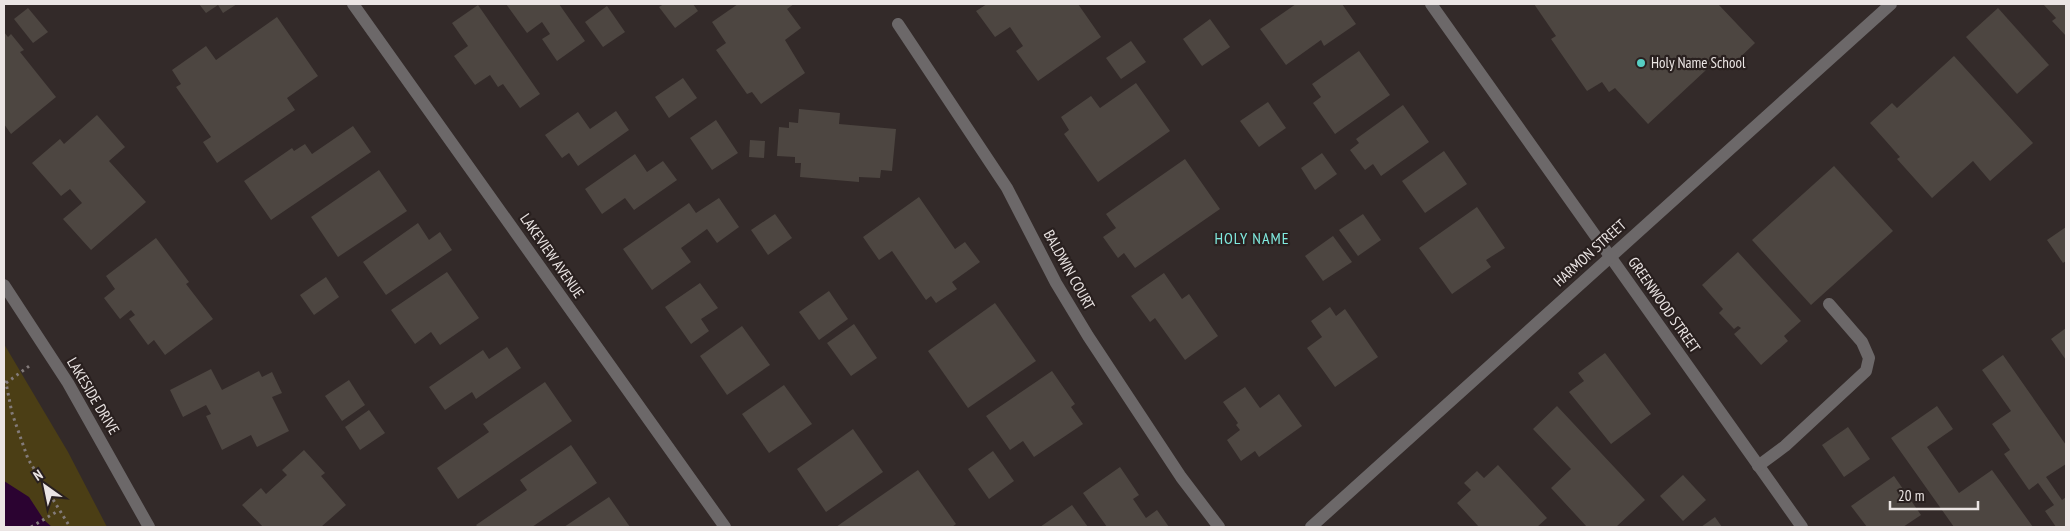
<svg xmlns="http://www.w3.org/2000/svg" width="2070" height="531" font-family="'PT Sans Narrow',sans-serif">
<rect width="100%" height="100%" fill="#332a29"/>
<polygon fill="#4b3e15" points="4,344 68,452 107,527 4,527"/>
<polygon fill="#2b0331" points="4,481 29,497 44,520 52,527 4,527"/>
<g fill="#4d4641">
<polygon points="199,4 237,4 223,13 218,5 206,13"/>
<polygon points="506,4 559,4 585,41 557,61 542,39 550,34 542,22 527,33"/>
<polygon points="664,4 693,4 698,11 675,28 659,7"/>
<polygon points="738,4 794,4 787,9 801,28 785,40 805,73 761,104 752,92 747,94 716,50 726,43 712,22"/>
<polygon points="987,4 1078,4 1101,37 1038,81 1016,51 1023,46 1010,27 995,37 976,11"/>
<polygon points="1296,4 1342,4 1356,24 1324,46 1321,40 1286,65 1260,29"/>
<polygon points="1534,4 1718,4 1755,43 1729,68 1720,57 1648,124 1615,88 1609,92 1602,82 1587,91 1551,39 1556,36"/>
<polygon points="2043,4 2066,4 2066,36 2052,21 2056,18"/>
<polygon points="478,5 540,94 520,108 503,84 498,87 490,75 475,85 454,56 468,46 452,23"/>
<polygon points="607,6 625,32 603,47 585,22"/>
<polygon points="28,8 48,32 33,43 14,19"/>
<polygon points="1998,8 2049,65 2017,94 1966,37"/>
<polygon points="277,17 318,76 287,98 295,110 217,163 203,142 211,137 176,87 181,84 172,70 206,46 216,60"/>
<polygon points="1210,19 1230,47 1202,66 1183,39"/>
<polygon points="4,32 8,37 11,34 24,50 20,52 56,97 11,134 4,124"/>
<polygon points="1131,41 1146,62 1121,79 1106,58"/>
<polygon points="1359,51 1390,95 1335,134 1313,103 1321,97 1312,84"/>
<polygon points="1954,56 2033,143 1990,181 1973,161 1932,198 1897,159 1900,157 1870,123 1892,103 1897,108"/>
<polygon points="683,78 697,98 669,118 655,97"/>
<polygon points="1136,83 1170,131 1098,182 1064,134 1069,130 1061,117 1091,96 1100,108"/>
<polygon points="1268,102 1286,128 1259,147 1240,121"/>
<polygon points="1403,105 1429,142 1381,176 1373,164 1365,170 1350,150 1359,143 1356,139"/>
<polygon points="799,109 840,113 839,124 896,129 892,171 881,170 880,178 859,177 859,182 800,177 801,163 795,163 795,157 777,156 779,127 789,128 789,122 798,123"/>
<polygon points="616,111 629,130 578,166 569,153 562,158 545,135 578,112 590,129"/>
<polygon points="97,115 125,147 109,161 146,202 91,250 63,219 82,203 70,189 61,196 32,163 60,139 64,144"/>
<polygon points="716,120 738,153 712,170 690,138"/>
<polygon points="353,126 371,152 271,220 244,181 292,148 294,151 305,144 312,154"/>
<polygon points="750,140 765,141 764,158 749,157"/>
<polygon points="1444,151 1467,184 1425,213 1402,181"/>
<polygon points="1322,153 1337,174 1315,190 1301,168"/>
<polygon points="635,154 647,172 663,161 677,180 634,210 625,198 602,214 585,189"/>
<polygon points="1185,159 1220,209 1135,268 1124,253 1118,258 1103,237 1116,228 1106,214"/>
<polygon points="1834,166 1893,231 1811,305 1752,240"/>
<polygon points="379,170 407,211 338,257 311,217"/>
<polygon points="919,197 955,249 965,242 980,262 952,282 957,289 936,303 931,296 926,300 892,251 879,260 863,237"/>
<polygon points="719,198 739,227 717,243 707,229 681,248 691,262 652,290 623,249 689,203 696,213"/>
<polygon points="1477,207 1505,248 1486,260 1491,267 1452,294 1419,248"/>
<polygon points="775,214 792,238 768,255 751,230"/>
<polygon points="1363,214 1381,240 1358,256 1339,230"/>
<polygon points="418,223 429,240 440,232 452,250 386,295 363,262"/>
<polygon points="2066,227 2066,261 2063,263 2047,240"/>
<polygon points="1333,236 1352,262 1323,281 1305,256"/>
<polygon points="156,238 189,282 186,284 213,319 165,355 154,340 148,345 129,319 135,315 131,310 120,319 104,298 115,289 106,276"/>
<polygon points="1738,252 1801,321 1784,336 1788,341 1761,365 1734,334 1741,328 1738,326 1734,329 1719,313 1723,309 1702,285"/>
<polygon points="447,272 479,318 440,345 431,332 415,344 391,310"/>
<polygon points="1164,273 1182,299 1189,294 1218,336 1185,360 1155,318 1150,322 1131,296"/>
<polygon points="326,277 339,297 314,315 300,295"/>
<polygon points="700,283 718,308 701,319 709,331 691,344 665,307"/>
<polygon points="829,291 848,319 819,340 799,312"/>
<polygon points="995,303 1036,361 968,408 928,351"/>
<polygon points="1330,307 1336,316 1345,309 1378,357 1335,387 1307,348 1322,337 1311,321"/>
<polygon points="854,324 877,358 851,376 827,343"/>
<polygon points="742,326 770,365 727,395 700,356"/>
<polygon points="2066,328 2066,360 2051,339"/>
<polygon points="507,347 521,368 476,399 472,392 445,410 429,387 483,350 489,359"/>
<polygon points="1605,353 1651,414 1611,444 1569,392 1584,381 1578,373"/>
<polygon points="2003,355 2066,445 2066,464 2046,477 2062,500 2066,497 2066,527 2056,527 2045,511 2054,505 2038,483 2029,490 2004,454 2010,450 1992,424 2011,411 1982,370"/>
<polygon points="211,369 222,390 259,371 262,377 272,372 282,393 272,397 289,431 257,447 251,435 222,450 206,416 211,414 206,405 183,417 170,390"/>
<polygon points="1052,371 1075,404 1071,407 1083,424 1034,457 1023,441 1010,450 986,416"/>
<polygon points="349,380 365,405 342,421 325,396"/>
<polygon points="545,382 572,421 458,499 437,468 489,432 483,424"/>
<polygon points="784,385 812,424 769,453 742,414"/>
<polygon points="1245,387 1260,408 1279,394 1302,426 1259,457 1255,451 1241,461 1227,440 1240,430 1236,425 1238,423 1223,402"/>
<polygon points="1557,406 1645,500 1616,527 1587,527 1551,488 1571,469 1533,429"/>
<polygon points="1937,406 1953,429 1927,447 1959,493 1992,470 2033,527 1954,527 1891,438"/>
<polygon points="369,410 385,433 360,450 345,427"/>
<polygon points="1848,427 1870,459 1844,477 1822,445"/>
<polygon points="853,429 883,472 826,512 797,469"/>
<polygon points="571,445 597,483 532,527 478,527 476,525 527,490 520,480"/>
<polygon points="304,450 325,473 321,476 346,505 321,527 263,527 242,505 261,488 266,494 287,475 282,470"/>
<polygon points="993,451 1014,481 989,499 968,469"/>
<polygon points="1498,465 1547,518 1537,527 1479,527 1457,503 1471,490 1464,483 1477,471 1484,478"/>
<polygon points="1120,467 1139,495 1133,499 1146,518 1157,510 1169,527 1107,527 1083,493"/>
<polygon points="918,470 956,524 952,527 836,527"/>
<polygon points="1683,475 1706,500 1683,521 1660,496"/>
<polygon points="1894,476 1921,515 1903,527 1867,527 1851,506"/>
<polygon points="609,497 630,527 564,527"/>
<polygon points="1072,505 1088,527 1040,527"/>
<polygon points="1715,517 1722,527 1701,527"/>
</g>
<g fill="none" stroke-linecap="round" stroke-linejoin="round">
<g stroke="#837b7a" stroke-width="3" stroke-dasharray="2.5 4" stroke-linecap="butt">
<polyline points="4,381 6,383 12,413 28,459 70,527"/>
<polyline points="6,383 32,364"/>
<polyline points="31,527 58,511"/>
</g>
<g stroke="#6c6869" stroke-width="12">
<polyline points="353,4 725,527"/>
<polyline points="1431,4 1802,527"/>
<polyline points="898,24 1007,188 1056,283 1088,336 1181,477 1219,527"/>
<polyline points="4,285 68,383 149,527"/>
<polyline points="1758,466 1785,446 1866,371 1869,358 1862,342 1829,304"/>
<polyline points="1311,527 1891,4"/>
</g>
</g>
<circle fill="#56cec3" stroke="#29201f" stroke-width="2" cx="1641" cy="63" r="5"/>
<g text-anchor="middle" stroke-width="4.5" stroke-linejoin="round" paint-order="stroke">
<g font-size="15" fill="#ebe5e4" stroke="#29201f" text-anchor="start">
<text x="1651" y="68">Holy Name School</text>
</g>
<g font-size="15" fill="#ebe5e4" stroke="#29201f">
<text transform="translate(1590 253) rotate(-42)" y="5">HARMON STREET</text>
<text transform="translate(552 256) rotate(55)" y="5">LAKEVIEW AVENUE</text>
<text transform="translate(1069 270) rotate(61)" y="5">BALDWIN COURT</text>
<text transform="translate(1664 305) rotate(55)" y="5">GREENWOOD STREET</text>
<text transform="translate(93 396) rotate(59)" y="5">LAKESIDE DRIVE</text>
</g>
<g font-size="16" letter-spacing="1" fill="#80eadf" stroke="#29201f">
<text x="1252" y="244">HOLY NAME</text>
</g>
</g>
<rect width="2070" height="531" fill="none" stroke="#ebe5e4" stroke-width="10"/>
<g transform="translate(45 486) rotate(327)" stroke="#29201f" stroke-width="4" paint-order="stroke">
<path d="M0-4L9 19L0 12L-9 19Z" fill="#ebe5e4"/>
<text y="-8" font-size="14" font-weight="bold" text-anchor="middle" fill="#ebe5e4">N</text>
</g>
<path d="M1890 501v8h88v-8" fill="none" stroke="#ebe5e4" stroke-width="2.5"/>
<text x="1898" y="501" font-size="15" fill="#ebe5e4" stroke="#29201f" stroke-width="4" paint-order="stroke">20 m</text>
</svg>
